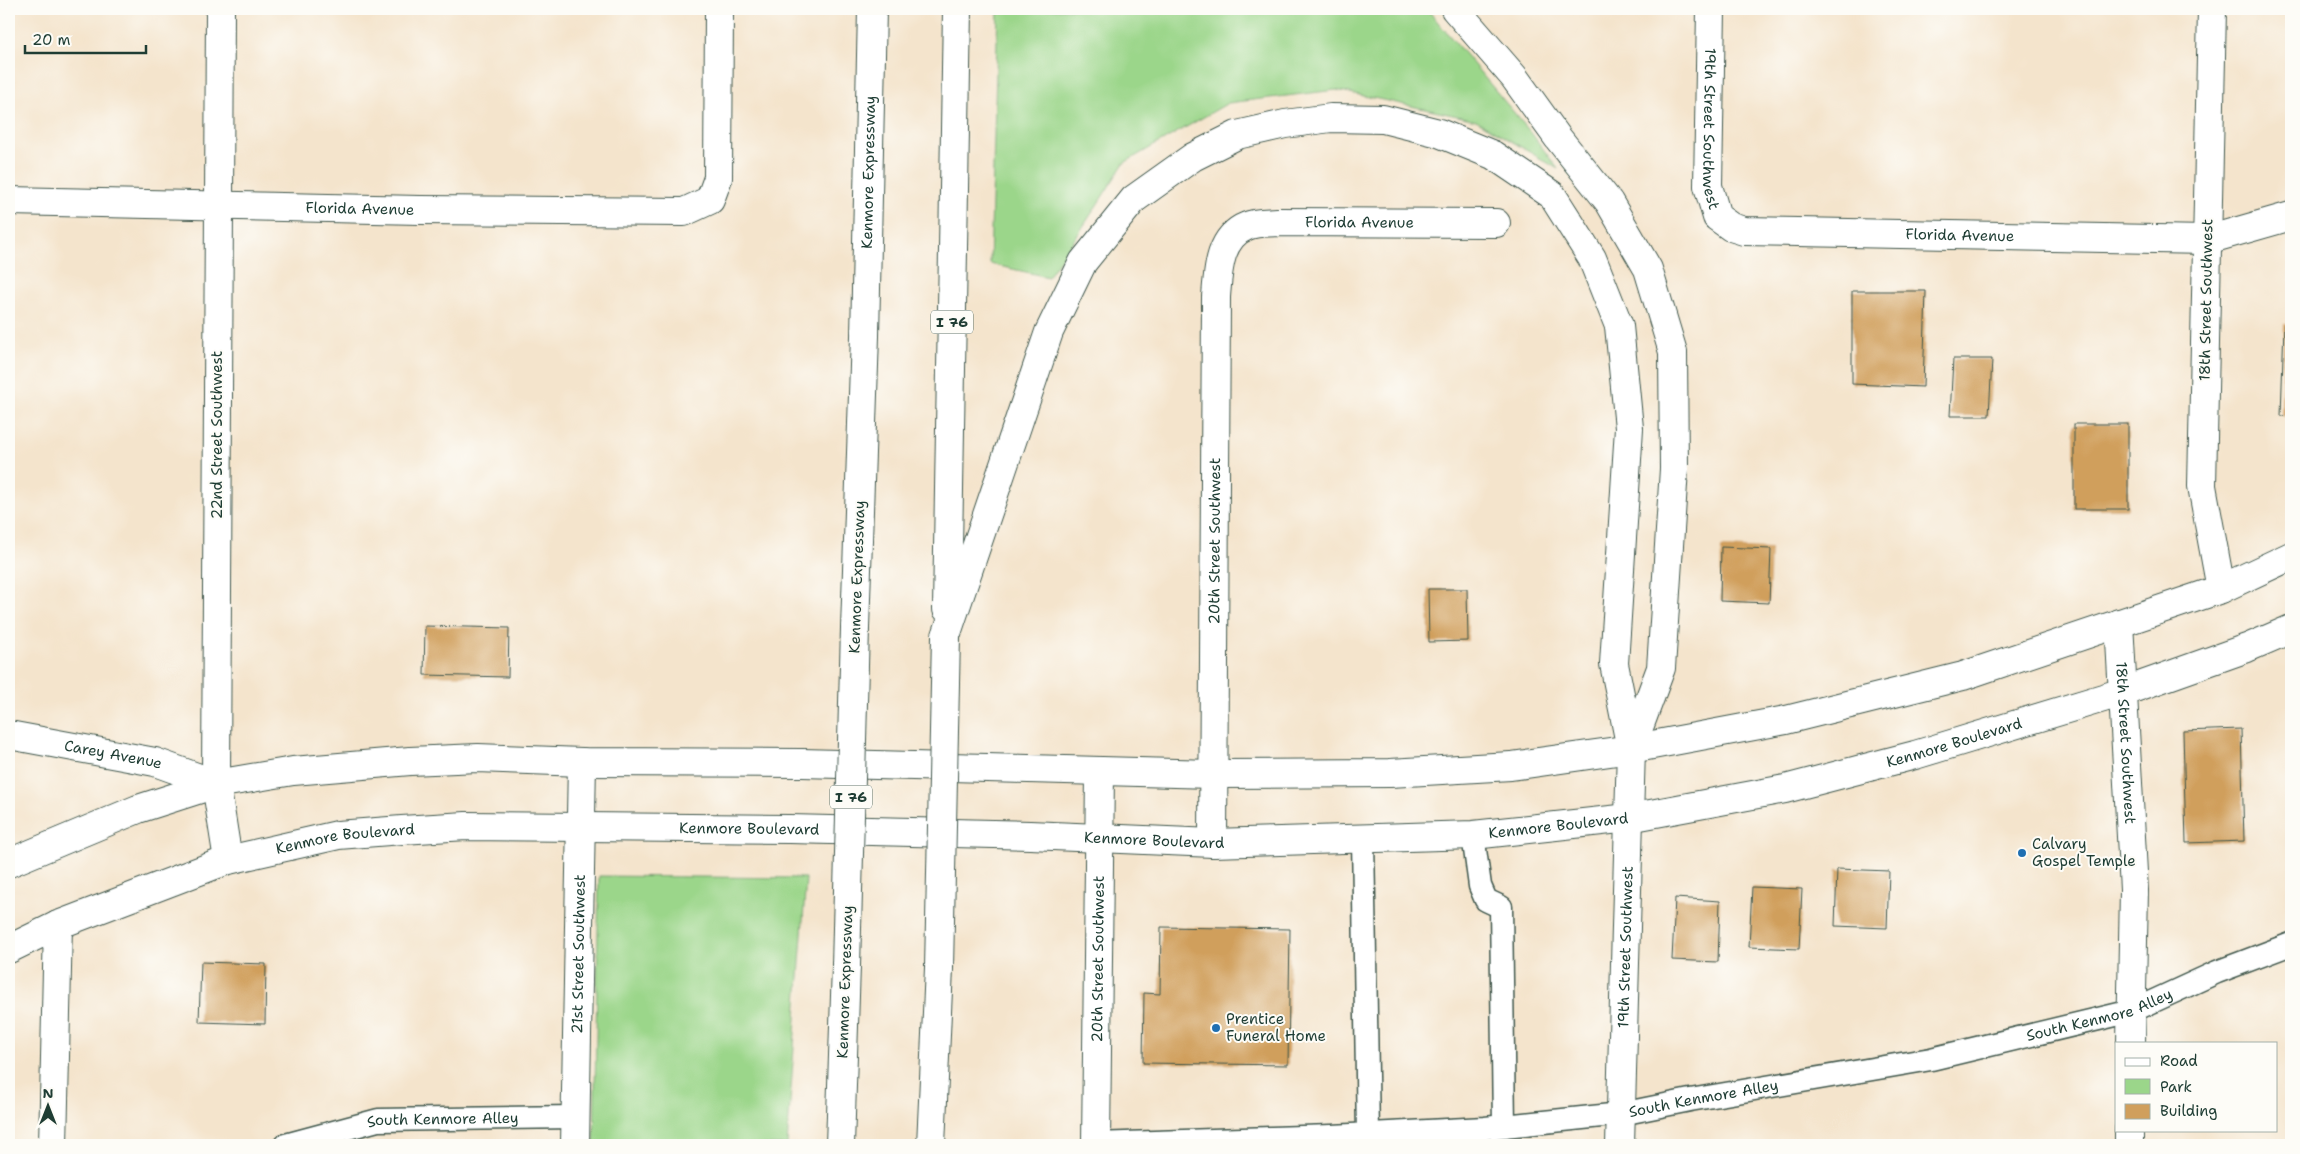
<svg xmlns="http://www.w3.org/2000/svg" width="2300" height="1154" font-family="'Shantell Sans',sans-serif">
<rect width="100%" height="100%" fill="#fdfcf7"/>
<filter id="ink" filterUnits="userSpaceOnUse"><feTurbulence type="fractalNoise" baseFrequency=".02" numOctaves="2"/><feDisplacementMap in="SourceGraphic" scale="10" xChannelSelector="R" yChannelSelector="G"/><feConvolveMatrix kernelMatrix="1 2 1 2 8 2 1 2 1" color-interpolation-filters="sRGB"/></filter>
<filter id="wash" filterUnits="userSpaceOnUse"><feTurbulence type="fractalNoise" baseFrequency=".0096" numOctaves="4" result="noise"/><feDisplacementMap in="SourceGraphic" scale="20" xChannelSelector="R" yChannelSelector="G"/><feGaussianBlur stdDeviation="1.12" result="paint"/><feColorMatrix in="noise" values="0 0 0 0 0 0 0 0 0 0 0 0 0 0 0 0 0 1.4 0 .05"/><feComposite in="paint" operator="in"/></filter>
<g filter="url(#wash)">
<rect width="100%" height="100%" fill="#f4e4cc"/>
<g fill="#9bd68a" stroke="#5d8a5f">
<polygon points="998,9 1427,9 1532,134 1558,169 1476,120 1336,90 1228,103 1124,163 1079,233 1048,277 990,264"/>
<polygon points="599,876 806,878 787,1145 594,1145"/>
</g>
<g id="blocks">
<g fill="#d09f5c">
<polygon points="1852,291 1926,291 1923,387 1852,384"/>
<polygon points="2284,324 2291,324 2291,417 2281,416"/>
<polygon points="1953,359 1992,359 1989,416 1950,416"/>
<rect x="2074" y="424" width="54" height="85"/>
<polygon points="1721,547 1771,549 1769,603 1720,601"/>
<polygon points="1428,589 1467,589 1468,641 1429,642"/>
<polygon points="425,626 509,628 508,677 424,675"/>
<polygon points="2241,729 2244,841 2186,843 2183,731"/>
<polygon points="1837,869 1889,871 1887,928 1835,926"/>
<polygon points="1752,887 1802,889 1799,949 1749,947"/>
<polygon points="1675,898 1720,901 1718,962 1672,960"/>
<polygon points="1161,927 1290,929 1288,1065 1143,1063 1144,993 1160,994"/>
<polygon points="201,962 266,964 265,1024 199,1022"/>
</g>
</g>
</g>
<g filter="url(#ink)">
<use href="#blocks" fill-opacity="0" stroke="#3f564b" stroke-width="1"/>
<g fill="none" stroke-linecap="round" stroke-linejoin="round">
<defs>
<g id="service">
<polyline points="1473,835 1480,886 1486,900 1501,907 1504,1126"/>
<polyline points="1363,839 1368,1134"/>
<path id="s1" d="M1096,1144L1332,1136L1485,1128L1621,1114L1690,1100L1931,1059L2132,1011L2217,972L2291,944"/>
<path id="s2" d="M285,1145L378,1120L575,1117"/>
</g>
<g id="minor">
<path id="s3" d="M1711,9L1708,186L1717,217L1731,227L1744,231L2207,240L2291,216"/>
<polyline points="2212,9 2202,486 2221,589"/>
<path id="s4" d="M9,201L420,210L684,212L710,200L718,178L719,9"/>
<path id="s5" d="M2119,623L2134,890L2131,1043"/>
<path id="s6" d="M9,735L155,762L216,784"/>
<path id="s7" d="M1213,843L1216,297C1218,271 1219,237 1247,226C1256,222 1269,223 1278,222L1496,223"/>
<polyline points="53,1145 58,925"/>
<path id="s8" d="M575,1145L582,762"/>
<path id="s9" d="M1096,1145L1100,771"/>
<path id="s10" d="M1620,1145L1629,818"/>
<polyline points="2129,1145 2129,1130"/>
</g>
<g id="secondary">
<polyline points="220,9 216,784 228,860"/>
<polyline points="1629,818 1631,749"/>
<polyline points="9,863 138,809 216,784 293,771 410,761 478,758 582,762 802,763 1212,774 1390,773 1511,766 1631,749 1786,720 1963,676 2221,589 2291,556"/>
<path id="s11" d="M9,949L58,925L228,860L338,835L402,830L466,826L790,829L1030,835L1213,843L1473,835L1629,818L1785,789L1915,755L2123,692L2247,648L2291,629"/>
</g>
<g id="motorway">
<polyline points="1455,9 1514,77 1558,138 1609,202 1648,269 1673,352 1674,469 1661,668 1631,749"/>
<polyline points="947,609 957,9"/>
<path id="s12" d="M855,628L865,336L872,9"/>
<polyline points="946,636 1049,332 1083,262 1134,199 1193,157 1237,135 1285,124 1331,118 1383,119 1439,133 1493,155 1552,195 1592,258 1619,326 1629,428 1614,664 1631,749"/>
<polyline points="840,1145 846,966"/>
<polyline points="931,1145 939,968"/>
</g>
</defs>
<use href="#service" stroke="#3f564b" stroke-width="25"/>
<use href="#minor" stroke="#3f564b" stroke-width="30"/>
<use href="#secondary" stroke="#3f564b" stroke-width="30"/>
<use href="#motorway" stroke="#3f564b" stroke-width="30"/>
<use href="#service" stroke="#fff" stroke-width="22"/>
<use href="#minor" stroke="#fff" stroke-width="28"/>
<use href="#secondary" stroke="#fff" stroke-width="28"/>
<use href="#motorway" stroke="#fff" stroke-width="28"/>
<defs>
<g id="motorway-bridge">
<polyline points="846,966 855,628"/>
<polyline points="939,968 946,636"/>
</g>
</defs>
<use href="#motorway-bridge" stroke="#3f564b" stroke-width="30" stroke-linecap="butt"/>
<use href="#motorway-bridge" stroke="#fff" stroke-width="28"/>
</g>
</g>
<g fill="#1f6fb2" stroke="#fdfcf7" stroke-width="2">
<circle cx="2022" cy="853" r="5"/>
<circle cx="1216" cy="1028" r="5"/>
</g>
<g text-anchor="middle" stroke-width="4" stroke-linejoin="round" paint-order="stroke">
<g fill="#fdfcf7" stroke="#62766e" stroke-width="1">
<rect x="931" y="310.5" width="42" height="23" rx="4"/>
<rect x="830" y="785.5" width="42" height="23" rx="4"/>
</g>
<g font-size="14" font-weight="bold" fill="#1f3d34">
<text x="952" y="327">I 76</text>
<text x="851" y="802">I 76</text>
</g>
<g font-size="15" fill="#1f3d34" stroke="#fdfcf7">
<text dy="5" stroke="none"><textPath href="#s3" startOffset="120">19th Street Southwest</textPath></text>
<text dy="5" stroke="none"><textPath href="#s12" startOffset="456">Kenmore Expressway</textPath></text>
<text dy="5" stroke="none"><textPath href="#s4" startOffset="351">Florida Avenue</textPath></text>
<text dy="5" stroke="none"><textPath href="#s7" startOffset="741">Florida Avenue</textPath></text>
<text dy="5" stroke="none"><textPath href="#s3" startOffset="456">Florida Avenue</textPath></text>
<text transform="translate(2206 300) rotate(-89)" y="5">18th Street Southwest</text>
<text transform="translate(217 435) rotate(-90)" y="5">22nd Street Southwest</text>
<text dy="5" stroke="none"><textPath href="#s7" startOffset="302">20th Street Southwest</textPath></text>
<text transform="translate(857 577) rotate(-88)" y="5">Kenmore Expressway</text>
<text dy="5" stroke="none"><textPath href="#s11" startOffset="1976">Kenmore Boulevard</textPath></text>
<text dy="5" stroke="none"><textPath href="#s5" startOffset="120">18th Street Southwest</textPath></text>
<text dy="5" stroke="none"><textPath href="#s6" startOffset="106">Carey Avenue</textPath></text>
<text dy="5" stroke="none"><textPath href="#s11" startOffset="1571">Kenmore Boulevard</textPath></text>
<text dy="5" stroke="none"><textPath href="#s11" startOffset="761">Kenmore Boulevard</textPath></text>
<text dy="5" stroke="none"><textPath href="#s11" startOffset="356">Kenmore Boulevard</textPath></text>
<text dy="5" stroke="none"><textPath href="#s11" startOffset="1166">Kenmore Boulevard</textPath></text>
<text dy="5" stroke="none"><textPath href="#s10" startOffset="198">19th Street Southwest</textPath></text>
<text dy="5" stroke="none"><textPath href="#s8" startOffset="191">21st Street Southwest</textPath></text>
<text dy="5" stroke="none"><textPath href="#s9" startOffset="186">20th Street Southwest</textPath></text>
<text transform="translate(845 982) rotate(-88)" y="5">Kenmore Expressway</text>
<text dy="5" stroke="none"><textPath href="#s1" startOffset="1015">South Kenmore Alley</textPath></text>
<text dy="5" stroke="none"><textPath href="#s1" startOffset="610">South Kenmore Alley</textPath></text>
<text dy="5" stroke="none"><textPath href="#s2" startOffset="161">South Kenmore Alley</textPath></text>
</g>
<g font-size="15" fill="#1f3d34" stroke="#fdfcf7" text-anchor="start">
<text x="2032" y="849">Calvary<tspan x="2032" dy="17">Gospel Temple</tspan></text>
<text x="1226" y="1024">Prentice<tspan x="1226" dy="17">Funeral Home</tspan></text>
</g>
</g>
<rect width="2300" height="1154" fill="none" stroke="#fdfcf7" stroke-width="30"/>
<rect x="2115" y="1042" width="162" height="90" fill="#fdfcf7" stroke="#a4b0a9"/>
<rect x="2125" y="1058" width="25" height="8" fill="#ffffff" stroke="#a4b0a9"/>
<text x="2160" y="1066" font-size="15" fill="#1f3d34">Road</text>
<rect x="2125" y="1079" width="25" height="15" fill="#9bd68a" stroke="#a4b0a9"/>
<text x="2160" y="1092" font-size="15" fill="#1f3d34">Park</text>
<rect x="2125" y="1104" width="25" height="15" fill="#d09f5c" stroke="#a4b0a9"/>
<text x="2160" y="1116" font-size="15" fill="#1f3d34">Building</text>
<g transform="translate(48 1106)" stroke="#fdfcf7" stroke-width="4" paint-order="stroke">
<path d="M0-4L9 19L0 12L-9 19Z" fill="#1f3d34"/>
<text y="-8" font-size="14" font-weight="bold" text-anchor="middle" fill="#1f3d34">N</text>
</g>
<path d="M25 45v8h121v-8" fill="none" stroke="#1f3d34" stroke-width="2.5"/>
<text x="32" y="45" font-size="15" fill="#1f3d34" stroke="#fdfcf7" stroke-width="4" paint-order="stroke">20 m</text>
</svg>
